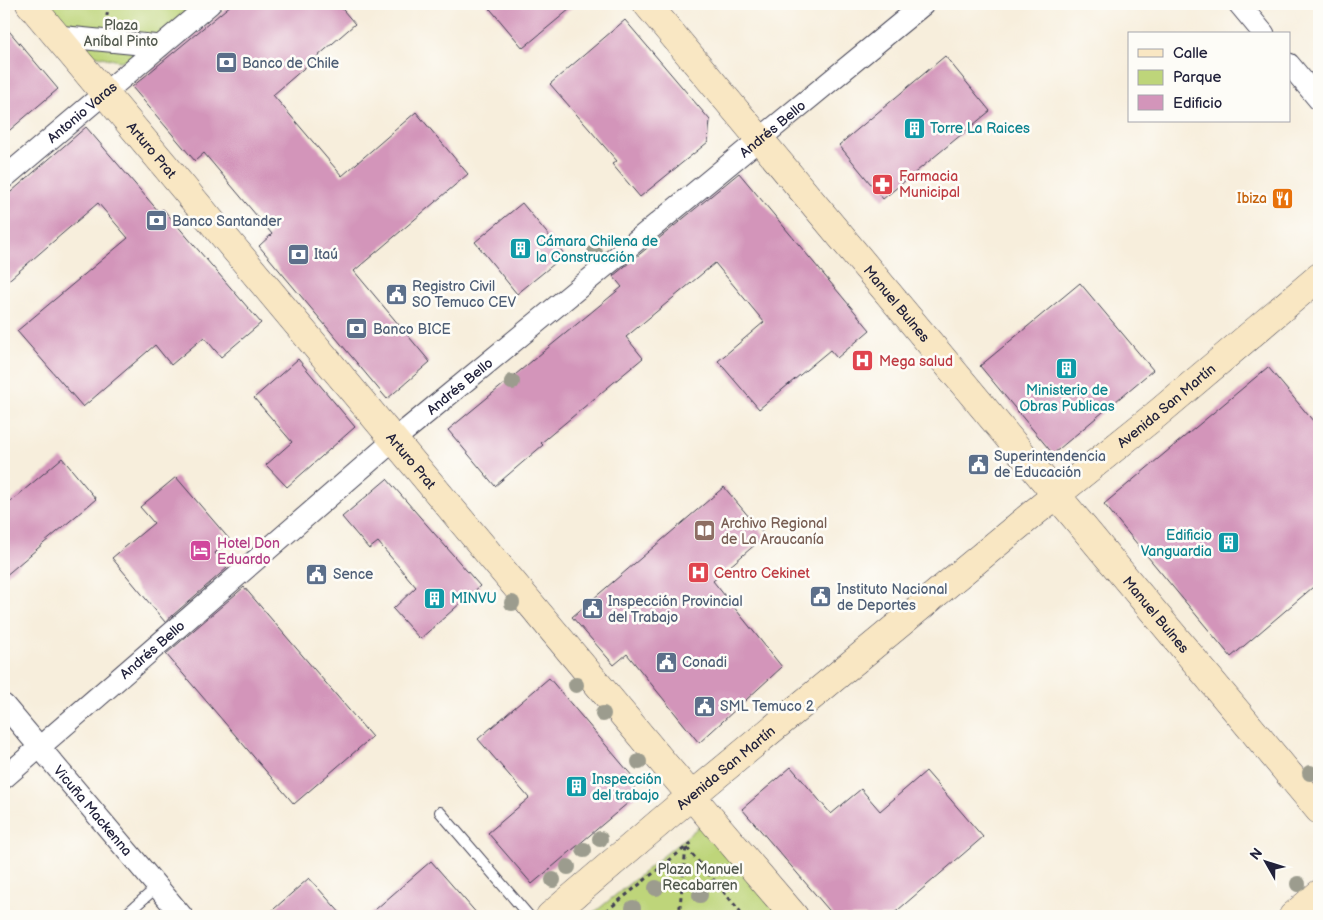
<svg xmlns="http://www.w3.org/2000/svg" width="1323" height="920" font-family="'Balsamiq Sans',sans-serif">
<rect width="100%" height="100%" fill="#fdfcf7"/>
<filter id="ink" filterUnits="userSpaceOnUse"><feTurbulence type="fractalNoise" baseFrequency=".02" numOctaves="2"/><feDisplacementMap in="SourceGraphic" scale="10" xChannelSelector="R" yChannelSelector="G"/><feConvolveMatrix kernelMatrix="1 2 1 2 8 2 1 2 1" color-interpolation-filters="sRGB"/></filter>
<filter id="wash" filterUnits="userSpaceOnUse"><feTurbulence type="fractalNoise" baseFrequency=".0096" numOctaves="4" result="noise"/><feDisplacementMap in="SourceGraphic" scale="20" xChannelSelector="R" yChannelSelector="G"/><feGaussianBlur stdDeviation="1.12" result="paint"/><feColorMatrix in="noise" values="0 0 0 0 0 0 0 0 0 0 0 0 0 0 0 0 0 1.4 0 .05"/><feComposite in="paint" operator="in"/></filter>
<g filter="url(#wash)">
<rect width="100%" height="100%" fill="#f7eedc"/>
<g fill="#bed57a" stroke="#707c5a">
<polygon points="41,4 201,4 134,59 119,61 85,53"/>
<polygon points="701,825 785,916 590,916"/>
</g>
<g id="blocks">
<g fill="#d395ba">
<polygon points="232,4 338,4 355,24 273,95 342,176 416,112 468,174 354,271 430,362 387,399 259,246 272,234 204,153 195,161 132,87"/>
<polygon points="486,4 576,4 523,48"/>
<polygon points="625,20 710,120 708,142 640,197 612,164 617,161 550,84"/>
<polygon points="4,25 58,89 4,135"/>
<polygon points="945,56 990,111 883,199 839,145"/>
<polygon points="86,127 159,212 163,209 261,323 221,357 204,337 171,365 155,345 83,407 17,331 128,238 98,203 4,284 4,198"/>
<polygon points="739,173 870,330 837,358 830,350 759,409 718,361 764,322 715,263 626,337 643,358 541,443 543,445 495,486 448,430 622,287 613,276"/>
<polygon points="522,203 565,255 517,294 475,242"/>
<polygon points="1080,283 1153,370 1053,454 980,366"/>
<polygon points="298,359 355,427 287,487 266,465 292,442 254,398"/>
<polygon points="1268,367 1319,428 1319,582 1231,657 1104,504"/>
<polygon points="62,458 96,499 4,577 4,507"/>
<polygon points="176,477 230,540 215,553 227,568 165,622 112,558 154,523 140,507"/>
<polygon points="387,479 480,586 420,639 393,609 416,587 378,542 369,549 342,517"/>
<polygon points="724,487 765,536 713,581 782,667 699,743 627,654 614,665 572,617"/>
<polygon points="244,587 372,737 294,804 166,654"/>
<polygon points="549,678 633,777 635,797 532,884 488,833 529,798 478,739"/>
<polygon points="791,767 831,814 861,789 880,811 926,771 983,837 891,916 834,916 742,809"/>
<polygon points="431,861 479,916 368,916"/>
<polygon points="309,878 343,916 266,916"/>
</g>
</g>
</g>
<g filter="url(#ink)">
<use href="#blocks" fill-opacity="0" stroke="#424153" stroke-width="1"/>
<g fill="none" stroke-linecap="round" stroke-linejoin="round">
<defs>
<g id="lane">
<polyline points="440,812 529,916"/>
<polyline points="124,916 157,887"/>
</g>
<g id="street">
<polyline points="1239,4 1264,34"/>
<polyline points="57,36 160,46"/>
<polyline points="1289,64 1319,100"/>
<path id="s1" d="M4,178L210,4"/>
<path id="s2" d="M4,705L182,916"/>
<path id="s3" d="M4,778L400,435L924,4"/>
</g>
<g id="secondary">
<path id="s4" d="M30,4L666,766L794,916"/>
<path id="s5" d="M647,4L1319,810"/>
<path id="s6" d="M550,916L672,812L1035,512L1157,414L1319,277"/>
<polyline points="1293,916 1319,894"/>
</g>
</defs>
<use href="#lane" stroke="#424153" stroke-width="12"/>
<use href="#street" stroke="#424153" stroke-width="23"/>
<use href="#secondary" stroke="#424153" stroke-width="29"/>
<g stroke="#424153" stroke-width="3" stroke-dasharray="4 4" stroke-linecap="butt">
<polyline points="107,16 108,4"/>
<polyline points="600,916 686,847 744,916"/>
<polyline points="679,916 686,847 694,841"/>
</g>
<use href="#lane" stroke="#fff" stroke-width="10"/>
<use href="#street" stroke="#fff" stroke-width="21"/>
<use href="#secondary" stroke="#f9e7c3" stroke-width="28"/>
</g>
<g fill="#9c9c8e">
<circle cx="595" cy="252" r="8"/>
<circle cx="512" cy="382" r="8"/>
<circle cx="512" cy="603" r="8"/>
<circle cx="576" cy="685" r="8"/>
<circle cx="603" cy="714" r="8"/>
<circle cx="639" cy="762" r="8"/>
<circle cx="1310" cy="773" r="8"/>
<circle cx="600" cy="839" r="8"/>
<circle cx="584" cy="850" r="8"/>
<circle cx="568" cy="867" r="8"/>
<circle cx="553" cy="880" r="8"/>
<circle cx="1298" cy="884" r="8"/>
<circle cx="656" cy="888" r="8"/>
<circle cx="700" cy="895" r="8"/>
<circle cx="633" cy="908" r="8"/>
</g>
</g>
<defs>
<symbol id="bank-square" viewBox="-11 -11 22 22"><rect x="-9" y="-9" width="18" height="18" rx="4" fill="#5c6f8a" stroke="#fdfcf7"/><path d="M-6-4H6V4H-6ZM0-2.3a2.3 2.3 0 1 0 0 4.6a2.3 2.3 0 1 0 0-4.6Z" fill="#fff"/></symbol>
<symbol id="building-square" viewBox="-11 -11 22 22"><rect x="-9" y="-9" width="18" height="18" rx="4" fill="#0f9aa8" stroke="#fdfcf7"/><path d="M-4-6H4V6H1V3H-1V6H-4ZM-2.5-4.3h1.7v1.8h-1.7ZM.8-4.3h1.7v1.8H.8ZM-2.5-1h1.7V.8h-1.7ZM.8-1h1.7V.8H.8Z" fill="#fff"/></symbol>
<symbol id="pharmacy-square" viewBox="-11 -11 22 22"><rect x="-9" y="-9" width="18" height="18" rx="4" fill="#e0444e" stroke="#fdfcf7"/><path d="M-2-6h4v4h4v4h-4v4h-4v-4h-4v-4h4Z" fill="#fff"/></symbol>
<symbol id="restaurant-square" viewBox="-11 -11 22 22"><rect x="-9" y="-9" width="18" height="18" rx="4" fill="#e8710a" stroke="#fdfcf7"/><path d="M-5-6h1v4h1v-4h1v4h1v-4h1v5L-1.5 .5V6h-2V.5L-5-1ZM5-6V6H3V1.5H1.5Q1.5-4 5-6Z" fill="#fff"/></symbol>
<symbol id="civic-square" viewBox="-11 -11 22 22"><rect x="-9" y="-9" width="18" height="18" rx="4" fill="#5c6f8a" stroke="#fdfcf7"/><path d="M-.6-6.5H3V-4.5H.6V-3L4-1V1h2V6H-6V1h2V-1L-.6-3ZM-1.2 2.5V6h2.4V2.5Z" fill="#fff"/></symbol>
<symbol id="hospital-square" viewBox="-11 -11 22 22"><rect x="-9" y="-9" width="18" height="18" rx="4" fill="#e0444e" stroke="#fdfcf7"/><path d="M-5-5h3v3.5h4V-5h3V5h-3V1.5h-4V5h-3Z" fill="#fff"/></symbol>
<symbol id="library-square" viewBox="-11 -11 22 22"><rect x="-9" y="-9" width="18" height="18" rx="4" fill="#8d6e63" stroke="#fdfcf7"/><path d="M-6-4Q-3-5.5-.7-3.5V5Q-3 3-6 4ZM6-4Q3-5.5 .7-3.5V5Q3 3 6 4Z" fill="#fff"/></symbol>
<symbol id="hotel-square" viewBox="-11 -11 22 22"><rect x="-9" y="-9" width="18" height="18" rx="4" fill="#d1479c" stroke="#fdfcf7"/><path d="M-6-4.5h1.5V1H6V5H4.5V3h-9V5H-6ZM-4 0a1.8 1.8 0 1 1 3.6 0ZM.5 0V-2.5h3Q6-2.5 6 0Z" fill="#fff"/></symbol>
</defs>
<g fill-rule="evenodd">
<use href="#bank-square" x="214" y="50" width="25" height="25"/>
<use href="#building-square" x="902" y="116" width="25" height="25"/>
<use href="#pharmacy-square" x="870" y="172" width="25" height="25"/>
<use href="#restaurant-square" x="1270" y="186" width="25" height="25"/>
<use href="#bank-square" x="144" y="208" width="25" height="25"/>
<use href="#building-square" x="508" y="236" width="25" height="25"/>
<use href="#bank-square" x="286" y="242" width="25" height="25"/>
<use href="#civic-square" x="384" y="282" width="25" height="25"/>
<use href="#bank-square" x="344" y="316" width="25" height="25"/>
<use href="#hospital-square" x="850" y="348" width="25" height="25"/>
<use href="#building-square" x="1054" y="356" width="25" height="25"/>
<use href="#civic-square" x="966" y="452" width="25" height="25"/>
<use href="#library-square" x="692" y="518" width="25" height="25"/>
<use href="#building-square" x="1216" y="530" width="25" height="25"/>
<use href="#hotel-square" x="188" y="538" width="25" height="25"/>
<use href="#hospital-square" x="686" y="560" width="25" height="25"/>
<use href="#civic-square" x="304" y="562" width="25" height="25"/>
<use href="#civic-square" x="808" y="584" width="25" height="25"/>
<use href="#building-square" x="422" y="586" width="25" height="25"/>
<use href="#civic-square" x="580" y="596" width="25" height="25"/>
<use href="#civic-square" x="654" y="650" width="25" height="25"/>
<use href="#civic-square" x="692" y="694" width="25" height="25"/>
<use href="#building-square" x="564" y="774" width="25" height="25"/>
</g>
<g text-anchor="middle" stroke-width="5" stroke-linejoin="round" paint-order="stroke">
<g font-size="14" fill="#51584e" stroke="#fdfcf7">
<text x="121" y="30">Plaza<tspan x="121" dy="16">Aníbal Pinto</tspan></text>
<text x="700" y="874">Plaza Manuel<tspan x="700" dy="16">Recabarren</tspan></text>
</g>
<g font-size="14" fill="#4e5e75" stroke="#fdfcf7" text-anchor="start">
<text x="242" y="68">Banco de Chile</text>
<text x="172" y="226">Banco Santander</text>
<text x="314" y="259">Itaú</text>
<text x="412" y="291">Registro Civil<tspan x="412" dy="16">SO Temuco CEV</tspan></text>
<text x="373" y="334">Banco BICE</text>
<text x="994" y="461">Superintendencia<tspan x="994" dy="16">de Educación</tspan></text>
<text x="333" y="579">Sence</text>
<text x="837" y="594">Instituto Nacional<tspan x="837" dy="16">de Deportes</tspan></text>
<text x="608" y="606">Inspección Provincial<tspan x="608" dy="16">del Trabajo</tspan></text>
<text x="682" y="667">Conadi</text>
<text x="720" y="711">SML Temuco 2</text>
</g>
<g font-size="14" fill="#22223b" stroke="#fdfcf7">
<text dy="5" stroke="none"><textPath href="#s1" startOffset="102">Antonio Varas</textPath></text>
<text dy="5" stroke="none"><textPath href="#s3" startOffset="1006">Andrés Bello</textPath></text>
<text dy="5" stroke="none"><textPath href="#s4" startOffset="190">Arturo Prat</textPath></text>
<text dy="5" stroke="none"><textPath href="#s5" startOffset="390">Manuel Bulnes</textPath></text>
<text dy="5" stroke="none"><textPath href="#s3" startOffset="601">Andrés Bello</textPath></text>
<text dy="5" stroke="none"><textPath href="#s6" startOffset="800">Avenida San Martín</textPath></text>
<text dy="5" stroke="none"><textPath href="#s4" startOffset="595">Arturo Prat</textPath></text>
<text dy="5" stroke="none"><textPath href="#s5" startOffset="795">Manuel Bulnes</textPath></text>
<text dy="5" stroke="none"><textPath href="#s3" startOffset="196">Andrés Bello</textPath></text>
<text dy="5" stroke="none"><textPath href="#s6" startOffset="230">Avenida San Martín</textPath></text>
<text dy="5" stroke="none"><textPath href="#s2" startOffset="138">Vicuña Mackenna</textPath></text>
</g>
<g font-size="14" fill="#0d838f" stroke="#fdfcf7" text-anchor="start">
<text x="930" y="133">Torre La Raices</text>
<text x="536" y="246">Cámara Chilena de<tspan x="536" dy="16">la Construcción</tspan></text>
<text x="1067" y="395" text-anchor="middle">Ministerio de<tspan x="1067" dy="16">Obras Publicas</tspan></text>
<text x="1212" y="540" text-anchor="end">Edificio<tspan x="1212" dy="16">Vanguardia</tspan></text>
<text x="451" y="603">MINVU</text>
<text x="592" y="784">Inspección<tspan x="592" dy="16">del trabajo</tspan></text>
</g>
<g font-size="14" fill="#be3a42" stroke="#fdfcf7" text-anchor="start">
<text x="899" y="181">Farmacia<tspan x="899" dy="16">Municipal</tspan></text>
<text x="879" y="366">Mega salud</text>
<text x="714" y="578">Centro Cekinet</text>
</g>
<g font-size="14" fill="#c56008" stroke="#fdfcf7" text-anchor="end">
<text x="1267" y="203">Ibiza</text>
</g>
<g font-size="14" fill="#785e54" stroke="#fdfcf7" text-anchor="start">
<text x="721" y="528">Archivo Regional<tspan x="721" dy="16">de La Araucanía</tspan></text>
</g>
<g font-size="14" fill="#b23c85" stroke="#fdfcf7" text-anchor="start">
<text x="217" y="548">Hotel Don<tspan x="217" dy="16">Eduardo</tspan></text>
</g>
</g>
<rect width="1323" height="920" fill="none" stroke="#fdfcf7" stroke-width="20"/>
<rect x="1128" y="32" width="162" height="90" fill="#fdfcf7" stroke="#a5a5ac"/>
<rect x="1138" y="49" width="25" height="8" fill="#f9e7c3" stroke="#a5a5ac"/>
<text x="1173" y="58" font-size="15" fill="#22223b">Calle</text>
<rect x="1138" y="70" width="25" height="15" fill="#bed57a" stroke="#a5a5ac"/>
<text x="1173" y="82" font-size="15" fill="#22223b">Parque</text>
<rect x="1138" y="95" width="25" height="15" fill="#d395ba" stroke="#a5a5ac"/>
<text x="1173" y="108" font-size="15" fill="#22223b">Edificio</text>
<g transform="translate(1266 862) rotate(309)" stroke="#fdfcf7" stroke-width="4" paint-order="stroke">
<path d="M0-4L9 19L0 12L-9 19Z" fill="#22223b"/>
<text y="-8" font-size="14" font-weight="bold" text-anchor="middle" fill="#22223b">N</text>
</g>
</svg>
